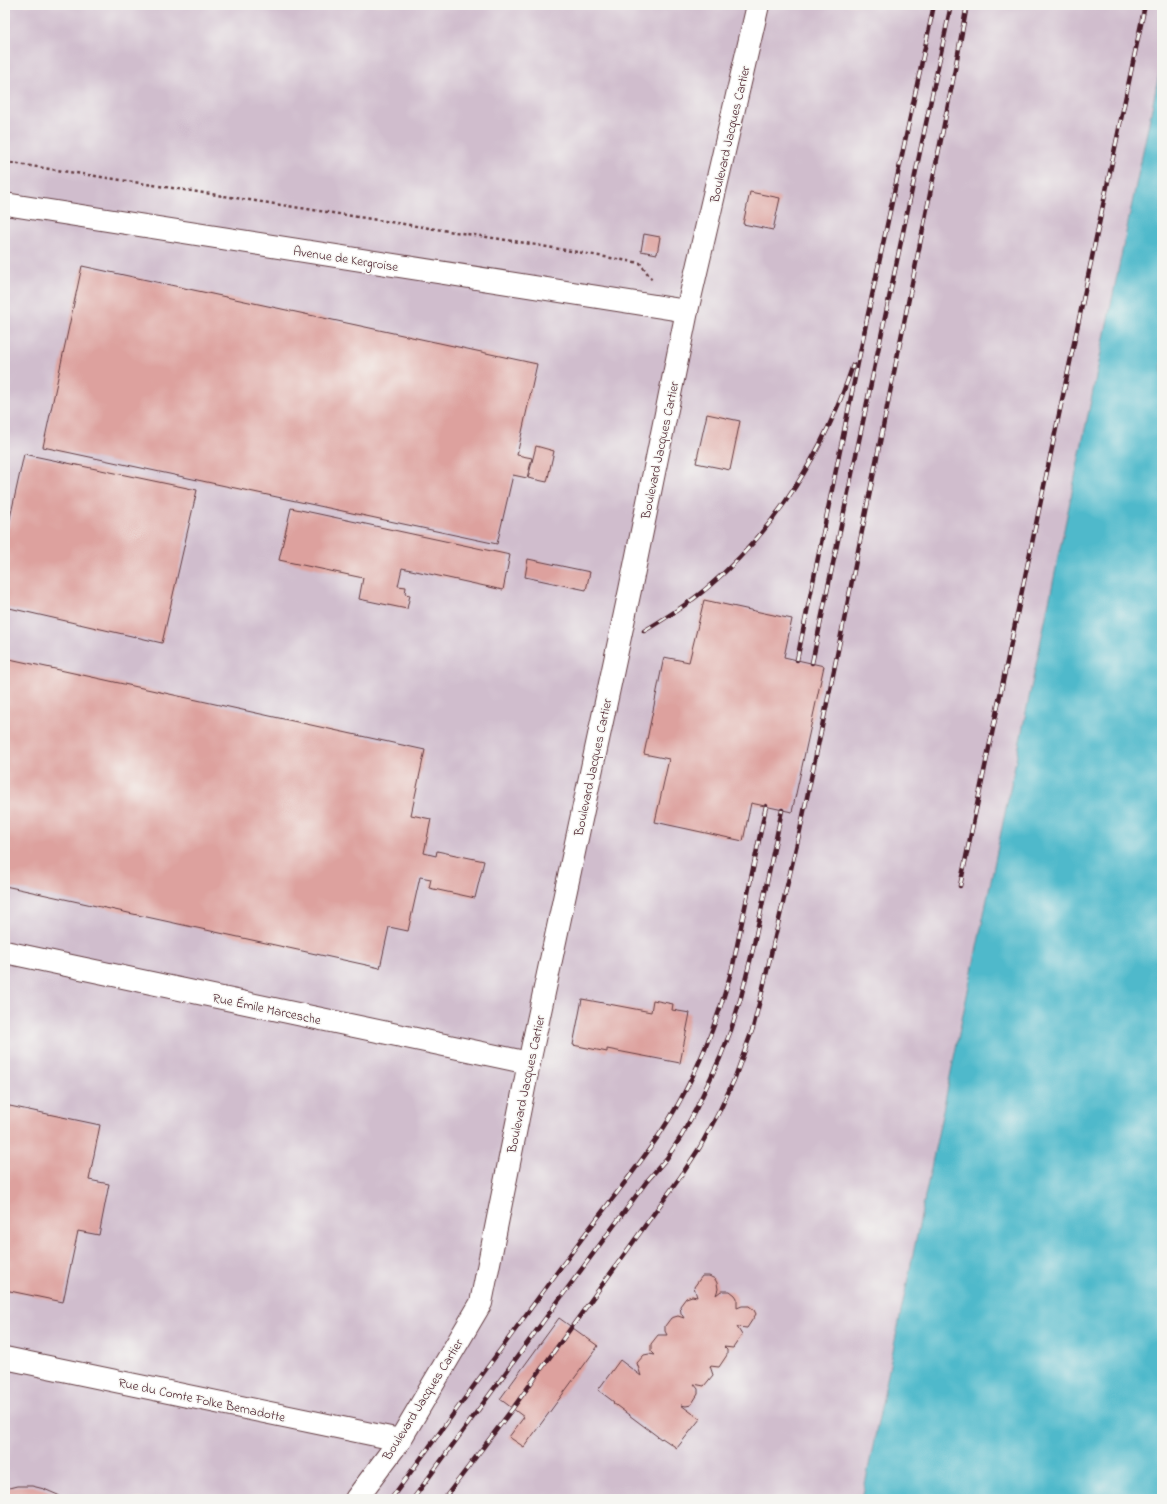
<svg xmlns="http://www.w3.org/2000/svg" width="1167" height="1504" font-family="'Indie Flower',sans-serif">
<rect width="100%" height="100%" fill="#f6f6f2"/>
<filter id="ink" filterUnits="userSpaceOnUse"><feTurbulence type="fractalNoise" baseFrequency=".025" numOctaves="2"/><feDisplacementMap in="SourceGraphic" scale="8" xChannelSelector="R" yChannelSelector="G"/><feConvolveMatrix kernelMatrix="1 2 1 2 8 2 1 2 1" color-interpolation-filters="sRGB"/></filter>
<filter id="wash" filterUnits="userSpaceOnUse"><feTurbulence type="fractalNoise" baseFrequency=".012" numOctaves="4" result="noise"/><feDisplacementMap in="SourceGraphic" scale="16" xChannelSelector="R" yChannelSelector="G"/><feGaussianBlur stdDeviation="0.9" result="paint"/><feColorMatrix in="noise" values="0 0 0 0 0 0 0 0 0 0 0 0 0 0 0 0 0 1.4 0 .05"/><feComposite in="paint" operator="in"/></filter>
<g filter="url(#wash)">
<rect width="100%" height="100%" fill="#f3dec2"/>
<polygon fill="#d0bdcd" points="5,5 1162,5 1162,60 862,1499 5,1499"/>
<polygon fill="#4fb9cb" stroke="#4c6c7b" points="1162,60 1162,1499 862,1499"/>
<g id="blocks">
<g fill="#dda19e">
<polygon points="750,192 780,198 773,230 743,224"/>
<polygon points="644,234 660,237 657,254 641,251"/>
<polygon points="82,266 537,364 517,455 532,458 527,478 513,475 497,544 43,447"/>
<polygon points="707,414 740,421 730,470 696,463"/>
<polygon points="536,446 554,451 547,482 528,478"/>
<polygon points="24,454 197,490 162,643 5,607 5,541"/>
<polygon points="291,508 510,555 503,590 402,568 398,586 406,587 405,594 410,595 407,609 359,599 363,578 279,560"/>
<polygon points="528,559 590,572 586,590 525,577"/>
<polygon points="704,600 792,619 784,657 824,666 792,812 751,803 743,841 655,822 669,759 644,754 664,657 689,662"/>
<polygon points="5,658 425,750 411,815 431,819 424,853 436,856 437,851 484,861 475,898 429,888 431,879 420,877 408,931 389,927 380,968 5,886"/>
<polygon points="582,999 651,1012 653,1000 673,1004 672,1010 690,1013 680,1063 607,1049 607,1052 573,1045"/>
<polygon points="5,1105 100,1125 89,1180 109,1184 99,1235 78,1231 63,1302 5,1290"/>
<polygon points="702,1276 709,1276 715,1279 717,1283 718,1289 716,1295 721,1291 730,1291 735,1295 737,1298 737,1308 742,1306 749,1306 754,1310 756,1314 747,1328 737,1327 742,1335 733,1348 724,1347 727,1350 727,1355 719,1367 710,1366 713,1375 704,1386 694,1384 698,1389 698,1394 691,1405 686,1406 681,1405 700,1419 677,1448 662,1438 661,1439 613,1403 614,1402 598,1390 620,1360 641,1376 637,1363 644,1355 649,1354 655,1355 651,1351 651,1344 658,1335 667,1335 665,1331 665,1326 671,1318 678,1316 684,1318 681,1313 680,1306 686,1298 692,1296 697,1297 694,1287"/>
<polygon points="559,1318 598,1346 524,1447 509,1437 524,1417 500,1399"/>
<polygon points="17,1486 32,1486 44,1489 58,1495 64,1499 5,1499 5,1489"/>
</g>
</g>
</g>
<g filter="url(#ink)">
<use href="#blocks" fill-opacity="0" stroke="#633c42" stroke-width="1"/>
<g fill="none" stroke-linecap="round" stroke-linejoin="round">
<defs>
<g id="minor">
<polyline points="5,204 687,311"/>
<polyline points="5,952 529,1063"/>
<polyline points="5,1358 400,1440"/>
<polyline points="356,1499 400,1440 481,1303 529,1063 630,590 687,311 758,5"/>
</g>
</defs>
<use href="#minor" stroke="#633c42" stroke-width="24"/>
<polyline stroke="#633c42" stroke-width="2.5" stroke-dasharray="3 3" stroke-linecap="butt" points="5,162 519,242 640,263 653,281"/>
<use href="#minor" stroke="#fff" stroke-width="22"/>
<defs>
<g id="rail">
<path d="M644,631C666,618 688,604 707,588C776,530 825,450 853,365"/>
<polyline points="797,660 867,319 934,5"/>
<polyline points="812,663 951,5"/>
<polyline points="960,886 1145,5"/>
<path d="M391,1499C450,1418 510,1337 569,1256C599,1214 633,1175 661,1132C695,1081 717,1024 733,965L766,806"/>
<polyline points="413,1499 564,1293 647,1181 667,1158 682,1135 696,1109 720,1058 731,1030 741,997 753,949 782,810"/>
<polyline points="444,1499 513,1408 681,1176 700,1147 720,1110 734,1080 753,1028 762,992 799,835 834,670 954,75 967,5"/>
</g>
</defs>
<use href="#rail" stroke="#4a1f2b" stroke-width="4.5"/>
<use href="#rail" stroke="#f6f6f2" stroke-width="3" stroke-dasharray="9" stroke-linecap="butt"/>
</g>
</g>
<g text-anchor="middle" stroke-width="3" stroke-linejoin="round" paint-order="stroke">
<g font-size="13" fill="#4a1f2b" stroke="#f6f6f2">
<text transform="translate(729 134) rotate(-77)" y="5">Boulevard Jacques Cartier</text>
<text transform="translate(346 258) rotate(9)" y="5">Avenue de Kergroise</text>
<text transform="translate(659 450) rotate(-78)" y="5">Boulevard Jacques Cartier</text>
<text transform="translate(592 767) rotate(-78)" y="5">Boulevard Jacques Cartier</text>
<text transform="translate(267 1008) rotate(12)" y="5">Rue Émile Marcesche</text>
<text transform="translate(525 1084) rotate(-78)" y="5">Boulevard Jacques Cartier</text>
<text transform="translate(202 1399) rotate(12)" y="5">Rue du Comte Folke Bernadotte</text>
<text transform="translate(422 1399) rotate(-58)" y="5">Boulevard Jacques Cartier</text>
</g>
</g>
<rect width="1167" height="1504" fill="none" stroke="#f6f6f2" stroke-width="20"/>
</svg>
